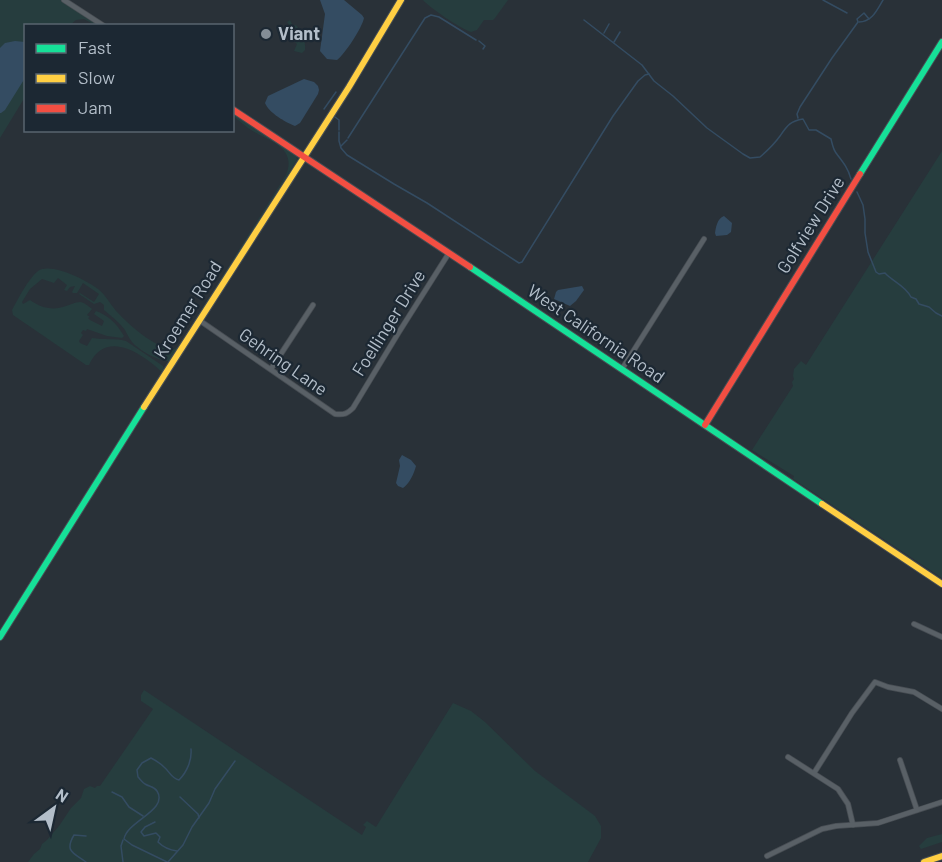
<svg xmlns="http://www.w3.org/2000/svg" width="942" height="862" font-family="Barlow,sans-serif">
<rect width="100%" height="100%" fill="#293138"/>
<g fill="#263d3e">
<polygon points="0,0 61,0 100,25 95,25 84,19 76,20 70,25 26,26 25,97 0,138"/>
<path d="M423,0H508L495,18L493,20H484L477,30L471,32C461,29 430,8 423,0Z"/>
<path d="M290,20L293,26L296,25C302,33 306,40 305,50L302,53L294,51L297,44L295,42L299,39L296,35L298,32L292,29L287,22Z"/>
<path d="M233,112L296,154L297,160L170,361C158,361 140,351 132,342C129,338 127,334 125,330C119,322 111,316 104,310V305L100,302L94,304L79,294L80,293L94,302L99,294L83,283L77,293H73L72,292L75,286L70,287L67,291L64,290L67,285L58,278L54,283L42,279L30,289L22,302L23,304L30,300C41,308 53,311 66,306C70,305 75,302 80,302C84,302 88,306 92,309L87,315L90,317L88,318L90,320L102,326L104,321L94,314L96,311C108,315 117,324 124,336L122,338L107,336L87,329L86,331L83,330L81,333L83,335L79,341L80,343L87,346L92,338C104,340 115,338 126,341L163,366L164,370L163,373C143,354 106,328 89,365H86L13,315L12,310C18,299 28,279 38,271C51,262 86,280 98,289C106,295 111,306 119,314C131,327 154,346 172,350L178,347L286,175C298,146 266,141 248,128C243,124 238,120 233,116Z"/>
<polygon points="942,151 942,578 793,479 794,476 752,450 793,386 792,382 794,379 793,376 794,369 801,361 806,365"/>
<polygon points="144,690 362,835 366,827 363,825 367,821 376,827 453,703 471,711 485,722 535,771 595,816 601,826 601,838 588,862 28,862 34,854 40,849 42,844 47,840 59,826 71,808 81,798 84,789 90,786 95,788 97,786 100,786 153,709 141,701 141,695"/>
<polygon points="942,834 942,842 921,849 919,846 927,838"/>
</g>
<g fill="#344c62">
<path d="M320,0H344L362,15L364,18C362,28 345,54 337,60L327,59L320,51L325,14Z"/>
<polygon points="15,41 25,42 25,78 5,110 1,113 0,113 0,48 5,43"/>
<path d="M304,79L314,82L318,86L319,90L318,94L300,123L295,126C285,122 269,113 265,103L268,96Z"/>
<path d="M724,216L732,223L731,232L727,235L716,236L715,233C716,227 717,219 724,216Z"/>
<polygon points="582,286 584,290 576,301 570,306 554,299 556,292 558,290"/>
<path d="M402,455L411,460L416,466C414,474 409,484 403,488L398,486L396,483L400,466L399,460Z"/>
</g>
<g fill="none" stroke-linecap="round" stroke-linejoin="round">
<g stroke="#344c62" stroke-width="1.5">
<polyline points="823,0 847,13"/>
<path d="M584,20L642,65L654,81L673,96L707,128L743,154L750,158L760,157C767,151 775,143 780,136C787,126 790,121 803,119L809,130H816L831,139C832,143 833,149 836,153C843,162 848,168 851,179"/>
<path d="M859,22C872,22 877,10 883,0"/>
<polyline points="604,33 609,24"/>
<polyline points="479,41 485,46 483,49"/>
<polyline points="614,42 620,32"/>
<polyline points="324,109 336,92"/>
<polyline points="335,117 339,120 339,130"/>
<polyline points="798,118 797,114 800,107 832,58 858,22 857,19 864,13 869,19"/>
<polyline points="339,132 339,141 341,148 347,155 394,184 427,203 519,263 522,262 613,116 638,81 645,75 649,74"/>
<polyline points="348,138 425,18 431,15 439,17 476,40"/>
<polyline points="341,146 347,140"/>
<path d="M857,192L863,205L865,219V233L868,252L876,272L879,274L885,273C892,281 906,286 911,297L916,299L919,304L929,307L936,313L942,316"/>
<polyline points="112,792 122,797 129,807 143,816"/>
<polyline points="180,797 198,814 199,818"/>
<path d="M155,822L145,827L141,832L144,836L156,833L160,837L158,842C164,848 169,850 177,851"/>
<path d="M86,862C74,853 64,852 74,835L86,836"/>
<polyline points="123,862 121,846 123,840"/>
<path d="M167,862L132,845L124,839C127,821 169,810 157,791C154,786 150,787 145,784C142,782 140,779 138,777L137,770L142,763L151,758C155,760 160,763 164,767C170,772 171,778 179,780C187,772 192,760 191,749"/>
<polyline points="168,862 183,845 192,827 209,803 215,789 235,761"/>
</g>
<defs>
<g id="street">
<polyline points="64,0 104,26"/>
<path d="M199,320L335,414C344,415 347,414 353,408L399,332L449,253"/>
<polyline points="271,369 313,305"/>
<polyline points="622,369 704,239"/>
<polyline points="914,624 942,637"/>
<polyline points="788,757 838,789 848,804 853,825"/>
<polyline points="900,760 917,810"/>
<polyline points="814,773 852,713 875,682 888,687 914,692 942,709"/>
<polyline points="767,856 822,829 836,826 878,823 942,802"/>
</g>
<g id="fast">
<polyline points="860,174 942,42"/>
<polyline points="470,267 822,504"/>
<polyline points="0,637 144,407"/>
</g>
<g id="slow">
<polyline points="144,407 349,87 401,0"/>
<polyline points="822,504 942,584"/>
<polyline points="924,862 942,856"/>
</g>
<g id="jam">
<polyline points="232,109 470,267"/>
<polyline points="705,425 860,174"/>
</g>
</defs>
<use href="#street" stroke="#474d53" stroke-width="6"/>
<use href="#fast" stroke="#474d53" stroke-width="8"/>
<use href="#slow" stroke="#474d53" stroke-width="8"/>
<use href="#jam" stroke="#474d53" stroke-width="8"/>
<use href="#street" stroke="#596066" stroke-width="4.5"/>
<use href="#fast" stroke="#16e098" stroke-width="6"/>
<use href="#slow" stroke="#ffcf43" stroke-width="6"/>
<use href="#jam" stroke="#f24e42" stroke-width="6"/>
</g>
<circle fill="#838d96" stroke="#1c2833" stroke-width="2" cx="266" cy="34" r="6"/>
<g text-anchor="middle" stroke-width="4.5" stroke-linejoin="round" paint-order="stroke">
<g font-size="18" font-weight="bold" fill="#b3bec9" stroke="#1c2833" text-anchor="start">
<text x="278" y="40">Viant</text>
</g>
<g font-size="18" fill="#b3bec9" stroke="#1c2833">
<text transform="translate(811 225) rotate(-58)" y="6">Golfview Drive</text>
<text transform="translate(188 310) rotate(-58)" y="6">Kroemer Road</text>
<text transform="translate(389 323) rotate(-58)" y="6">Foellinger Drive</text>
<text transform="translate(596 334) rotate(34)" y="6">West California Road</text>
<text transform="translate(283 362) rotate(35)" y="6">Gehring Lane</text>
</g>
</g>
<rect x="24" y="24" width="210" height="108" fill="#1c2833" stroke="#58646f" stroke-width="1.5"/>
<rect x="36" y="44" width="30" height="9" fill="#16e098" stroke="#58646f" stroke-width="1.5"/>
<text x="78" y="54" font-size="18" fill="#b3bec9">Fast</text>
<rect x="36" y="74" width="30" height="9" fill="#ffcf43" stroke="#58646f" stroke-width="1.5"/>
<text x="78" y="84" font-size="18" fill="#b3bec9">Slow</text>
<rect x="36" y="104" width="30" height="9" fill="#f24e42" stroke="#58646f" stroke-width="1.5"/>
<text x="78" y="114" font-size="18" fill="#b3bec9">Jam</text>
<g transform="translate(54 808) rotate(33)" stroke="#1c2833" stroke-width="4.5" paint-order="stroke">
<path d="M0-4.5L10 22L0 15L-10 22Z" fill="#b3bec9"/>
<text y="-9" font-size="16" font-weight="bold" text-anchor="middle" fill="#b3bec9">N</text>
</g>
</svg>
